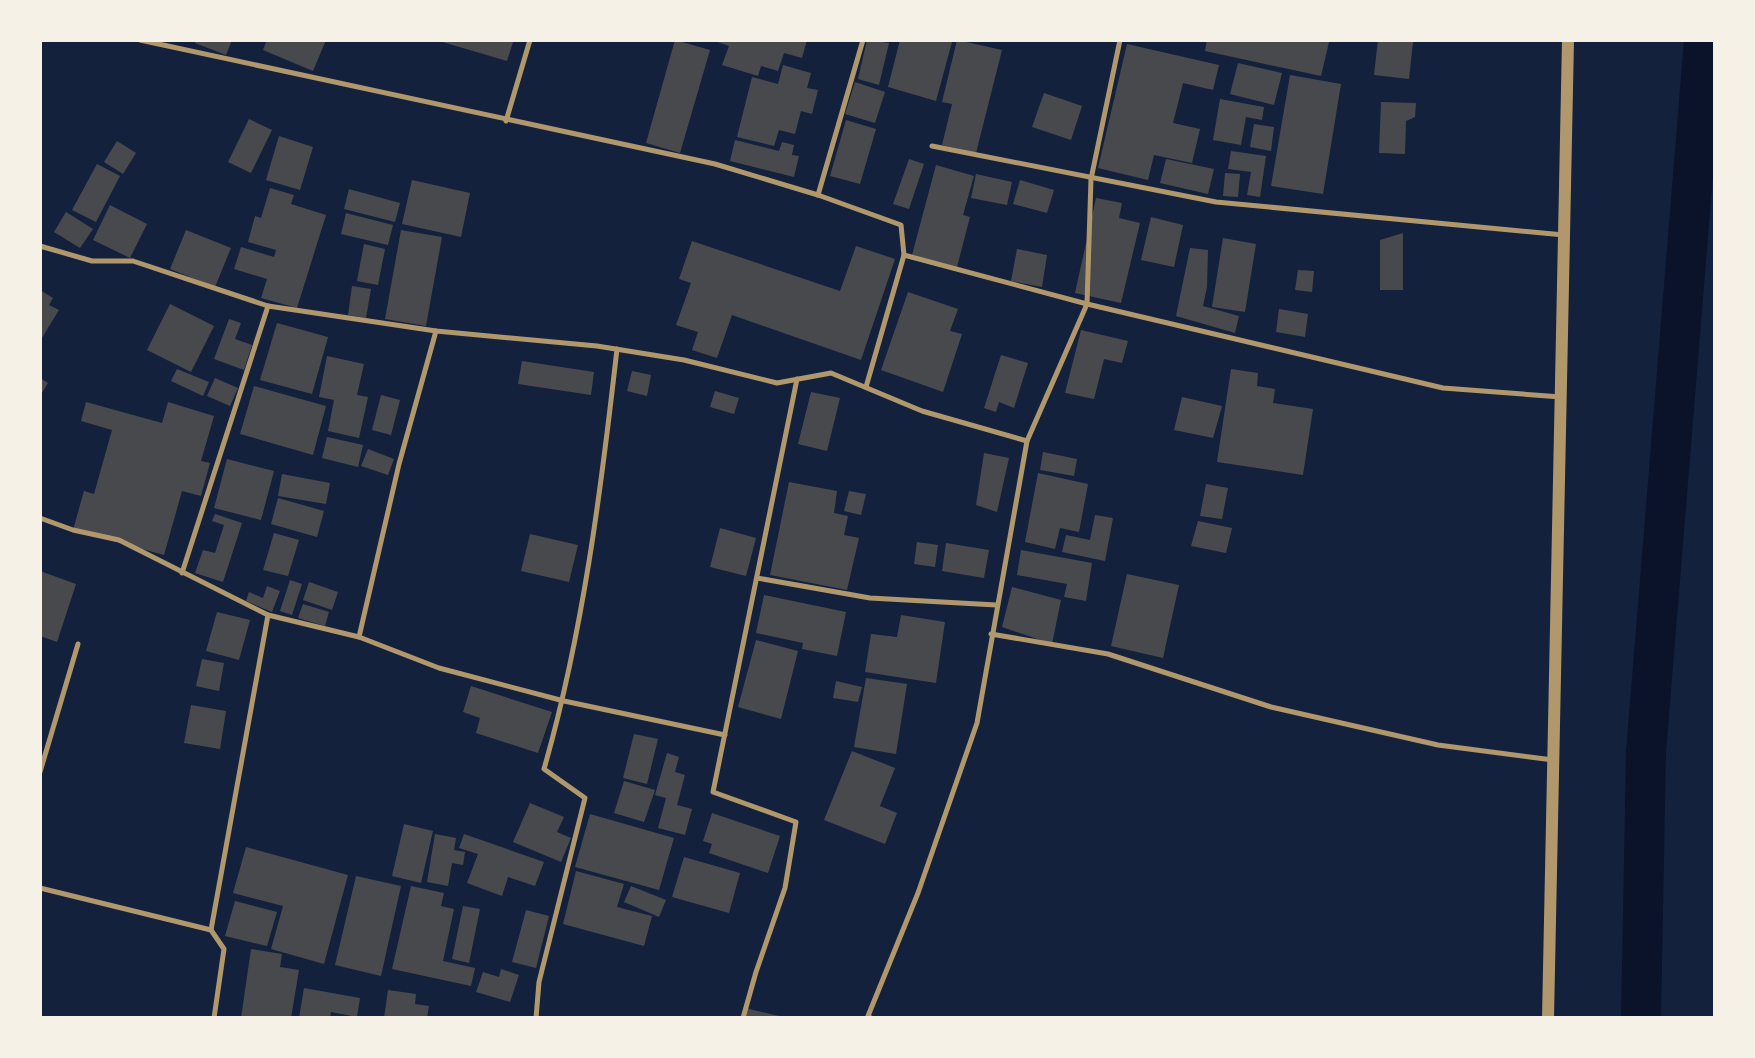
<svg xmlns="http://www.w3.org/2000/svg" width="1755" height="1058" font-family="Signika,sans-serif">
<rect width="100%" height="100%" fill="#14213d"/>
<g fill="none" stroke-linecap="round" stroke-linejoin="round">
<polyline stroke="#0b132b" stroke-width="40" points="1641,1018 1646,752 1704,40"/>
</g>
<g fill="#48494c">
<polygon points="196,40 232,40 226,55 195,43"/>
<polygon points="267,40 326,40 313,71 263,50"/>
<polygon points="507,40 513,42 507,61 439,41"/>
<polygon points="675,40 710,50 680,153 646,143"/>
<polygon points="712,40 807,40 802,58 784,53 778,71 761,66 758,76 722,65 729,46"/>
<polygon points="867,40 889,43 879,85 858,79"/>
<polygon points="900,40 952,42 936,101 888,87"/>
<polygon points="957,40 1002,50 976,153 942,145 952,104 942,102"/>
<polygon points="1207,40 1318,40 1329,42 1321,76 1205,51"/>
<polygon points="1378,40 1413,42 1409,79 1374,75"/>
<polygon points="1127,44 1219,65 1213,90 1183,83 1173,123 1200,129 1192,163 1154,155 1148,180 1098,168"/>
<polygon points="1238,63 1282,73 1274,105 1230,94"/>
<polygon points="783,65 811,73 807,88 818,90 812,114 801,111 795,134 779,130 774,146 737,137 752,77 778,84"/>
<polygon points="1290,75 1341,84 1323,194 1271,186"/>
<polygon points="855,82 885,92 875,123 845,114"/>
<polygon points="1044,93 1082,106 1071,140 1032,127"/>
<polygon points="1220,99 1264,107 1262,120 1246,117 1241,145 1213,140"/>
<polygon points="1381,102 1416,103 1415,117 1406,121 1405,154 1379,153"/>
<polygon points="249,119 272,130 251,173 228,162"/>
<polygon points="846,120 876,129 860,184 830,176"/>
<polygon points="1254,124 1274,127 1271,151 1250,147"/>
<polygon points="279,136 313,147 300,190 266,180"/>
<polygon points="735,140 779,151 782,142 794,145 792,155 799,156 794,177 730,161"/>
<polygon points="117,141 136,153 123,174 104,162"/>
<polygon points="1231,151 1266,156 1260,197 1247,195 1251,172 1228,169"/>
<polygon points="909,159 924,164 909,209 893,204"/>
<polygon points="1166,159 1214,169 1208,194 1160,183"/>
<polygon points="97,164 120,176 96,222 72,210"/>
<polygon points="936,165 974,176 963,215 970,217 957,267 912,255"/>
<polygon points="1225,173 1240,174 1238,197 1223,196"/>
<polygon points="976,174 1012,182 1007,205 971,198"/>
<polygon points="412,180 470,193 461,237 402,224"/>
<polygon points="1020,180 1054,190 1047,213 1013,204"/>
<polygon points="270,188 294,195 291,204 326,215 297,308 261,298 267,279 234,269 241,247 274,257 276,250 248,242 255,216 261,218"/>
<polygon points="349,189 400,203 395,222 344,209"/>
<polygon points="1096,198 1122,203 1119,218 1140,223 1121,303 1075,293"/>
<polygon points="110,205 147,224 130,258 93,240"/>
<polygon points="66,212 93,229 80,248 54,232"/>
<polygon points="346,213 393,225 388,245 341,234"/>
<polygon points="1151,217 1183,225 1174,267 1141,260"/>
<polygon points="186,230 231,248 215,287 170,269"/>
<polygon points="401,230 442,237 426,326 385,319"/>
<polygon points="1403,233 1403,290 1380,290 1380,240"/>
<polygon points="1223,238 1256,244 1245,312 1212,307"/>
<polygon points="692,241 840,291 856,246 895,259 861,360 732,315 717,358 692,350 698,332 676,325 691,283 679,279"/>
<polygon points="364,244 385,249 378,285 357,281"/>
<polygon points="1190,248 1208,250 1207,287 1203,306 1239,316 1235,333 1176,316"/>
<polygon points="1017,249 1047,255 1042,287 1011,281"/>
<polygon points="1298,270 1314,271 1312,292 1295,290"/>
<polygon points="352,286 371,289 366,318 348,315"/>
<polygon points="40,290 53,298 49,305 59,310 40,341"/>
<polygon points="908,292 958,309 950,331 962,334 943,392 881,370"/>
<polygon points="170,304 214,326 191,372 147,350"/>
<polygon points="1279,309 1308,314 1305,337 1276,332"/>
<polygon points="229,319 241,323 235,339 252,345 244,370 214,359"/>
<polygon points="277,323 328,337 312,394 260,380"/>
<polygon points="1081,330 1128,341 1122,363 1104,359 1094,399 1065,393"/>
<polygon points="1001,355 1028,363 1014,408 999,402 996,412 984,408"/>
<polygon points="327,356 364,364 357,395 368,397 359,438 328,431 334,400 319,397"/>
<polygon points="522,361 594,372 591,395 518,384"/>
<polygon points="177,369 209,382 203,396 171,381"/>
<polygon points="1231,369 1258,373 1257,386 1275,389 1273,403 1313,409 1303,475 1217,462"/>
<polygon points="632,371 651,375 647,396 627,391"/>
<polygon points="40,378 48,383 40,396"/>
<polygon points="215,378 238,388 230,406 207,396"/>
<polygon points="254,386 326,406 313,455 240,434"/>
<polygon points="715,391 739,398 734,414 710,407"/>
<polygon points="811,392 840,398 827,451 798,444"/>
<polygon points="381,395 400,400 391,435 372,430"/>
<polygon points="1182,397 1222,406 1213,438 1174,430"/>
<polygon points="86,402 162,423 168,402 214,416 201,461 210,463 201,496 182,491 164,555 73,530 84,491 94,494 112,430 81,421"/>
<polygon points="327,437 363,445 358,467 322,458"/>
<polygon points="368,449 394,459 388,475 361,466"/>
<polygon points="1043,452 1077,459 1074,476 1040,470"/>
<polygon points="984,453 1009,458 997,512 976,505"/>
<polygon points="227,459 274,471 261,520 214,508"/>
<polygon points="1038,473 1088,484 1079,532 1060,528 1055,549 1025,542"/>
<polygon points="282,474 330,483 326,504 278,496"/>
<polygon points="789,482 837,491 834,513 848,516 844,535 859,538 847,590 770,575"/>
<polygon points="1206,484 1228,488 1222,519 1200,516"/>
<polygon points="849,491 866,494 861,515 844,511"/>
<polygon points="278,498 324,511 317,537 271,524"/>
<polygon points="215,514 242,523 223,582 195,573 203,550 215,553 224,525 212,521"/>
<polygon points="1095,515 1113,518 1105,561 1062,552 1066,535 1090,540"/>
<polygon points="1198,521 1232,528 1226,553 1191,546"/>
<polygon points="720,528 756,538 746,576 710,567"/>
<polygon points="274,533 299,540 288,576 263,570"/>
<polygon points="530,534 578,545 569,582 521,571"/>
<polygon points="917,542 938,545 935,567 914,564"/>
<polygon points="946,543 989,550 984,578 942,571"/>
<polygon points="1021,550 1092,563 1086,601 1064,597 1067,584 1017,575"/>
<polygon points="40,571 76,584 57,642 40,636"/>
<polygon points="1127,574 1179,585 1163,658 1111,646"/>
<polygon points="290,580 302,584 292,615 280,611"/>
<polygon points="309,582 338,592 332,610 303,600"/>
<polygon points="267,586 280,591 272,612 246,601 249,592 263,598"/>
<polygon points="1012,587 1061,600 1052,644 1002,627"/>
<polygon points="764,595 846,612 837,656 802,649 803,643 756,633"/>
<polygon points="303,604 329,612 325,626 298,618"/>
<polygon points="217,612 250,620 239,660 206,651"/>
<polygon points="901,615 945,622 936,683 865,672 871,634 897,637"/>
<polygon points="756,640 798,651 781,719 738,707"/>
<polygon points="202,659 224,663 219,691 196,686"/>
<polygon points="866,678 907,684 896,754 854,747"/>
<polygon points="836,681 862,687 858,702 833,698"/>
<polygon points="471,686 552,712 538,753 476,733 480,718 463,712"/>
<polygon points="191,705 226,711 220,749 184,743"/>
<polygon points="634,734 658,739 647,784 623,778"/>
<polygon points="852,751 895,768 880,806 897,813 885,844 824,820"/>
<polygon points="667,753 679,757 675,772 685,775 677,805 692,809 685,835 658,828 666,798 655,795"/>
<polygon points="624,781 655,790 644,822 614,813"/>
<polygon points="530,803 564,817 557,832 571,838 561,862 513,842"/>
<polygon points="712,813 780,836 768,873 709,853 712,844 703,841"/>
<polygon points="590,814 674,838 659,890 575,867"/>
<polygon points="404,824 433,831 421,883 392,876"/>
<polygon points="435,834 456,838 454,850 465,852 463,865 452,863 448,886 427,882"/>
<polygon points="464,834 544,862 535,886 508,877 502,896 467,883 478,854 459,848"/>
<polygon points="246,847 348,875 324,964 271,949 283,906 233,893"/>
<polygon points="684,857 740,873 729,913 672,897"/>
<polygon points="576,871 624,884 617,907 652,916 644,946 563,924"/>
<polygon points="356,876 401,886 381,976 335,965"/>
<polygon points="411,886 444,893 441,906 454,909 443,961 475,968 471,986 392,969"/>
<polygon points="631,886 666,900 659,917 624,902"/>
<polygon points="235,901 277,912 267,946 225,936"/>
<polygon points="463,906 480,909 469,963 452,959"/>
<polygon points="526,910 549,916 536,968 512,962"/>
<polygon points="251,949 282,954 280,967 299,970 291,1018 241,1018"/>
<polygon points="501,969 519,975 510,1002 476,992 483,972 499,977"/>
<polygon points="304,988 360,998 357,1017 331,1012 330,1018 299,1018"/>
<polygon points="388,990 416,994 415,1004 429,1006 427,1018 384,1018"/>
<polygon points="745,1008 784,1017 784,1018 744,1018"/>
</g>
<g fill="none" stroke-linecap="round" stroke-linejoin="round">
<g stroke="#b1986c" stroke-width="5">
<polyline points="140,40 715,164 818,195 901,225 904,255 866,387"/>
<polyline points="506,121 530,40"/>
<polyline points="932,146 1216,202 1564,235"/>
<polyline points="818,195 863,40"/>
<polyline points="40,246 92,261 133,261 268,306 436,331 597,346 684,360 777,383 831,373 922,411 1027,441"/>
<polyline points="904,255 1087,304 1443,388 1561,397"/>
<polyline points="40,518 73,530 119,540 268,615 359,637 439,668 564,701 725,735"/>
<polyline points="182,573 268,306"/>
<polyline points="757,578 870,598 996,605"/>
<polyline points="991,634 1108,654 1271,707 1438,745 1553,760"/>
<polyline points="359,637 399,464 436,331"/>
<polyline points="40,772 78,644"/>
<polyline points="40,888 211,930"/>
<polyline points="214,1018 224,949 211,930 268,615"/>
<path d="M536,1018L539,982L585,798L544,769C583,633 601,490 617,349"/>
<polyline points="743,1018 756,972 785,888 796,822 713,792 797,379"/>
<polyline points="871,1018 868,1016 918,893 977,723 1027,441 1087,304 1091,179 1120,40"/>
</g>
<polyline stroke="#b1986c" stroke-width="12" points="1548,1018 1568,40"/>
</g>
<rect width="1755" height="1058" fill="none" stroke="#f6f1e7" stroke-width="84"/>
</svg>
